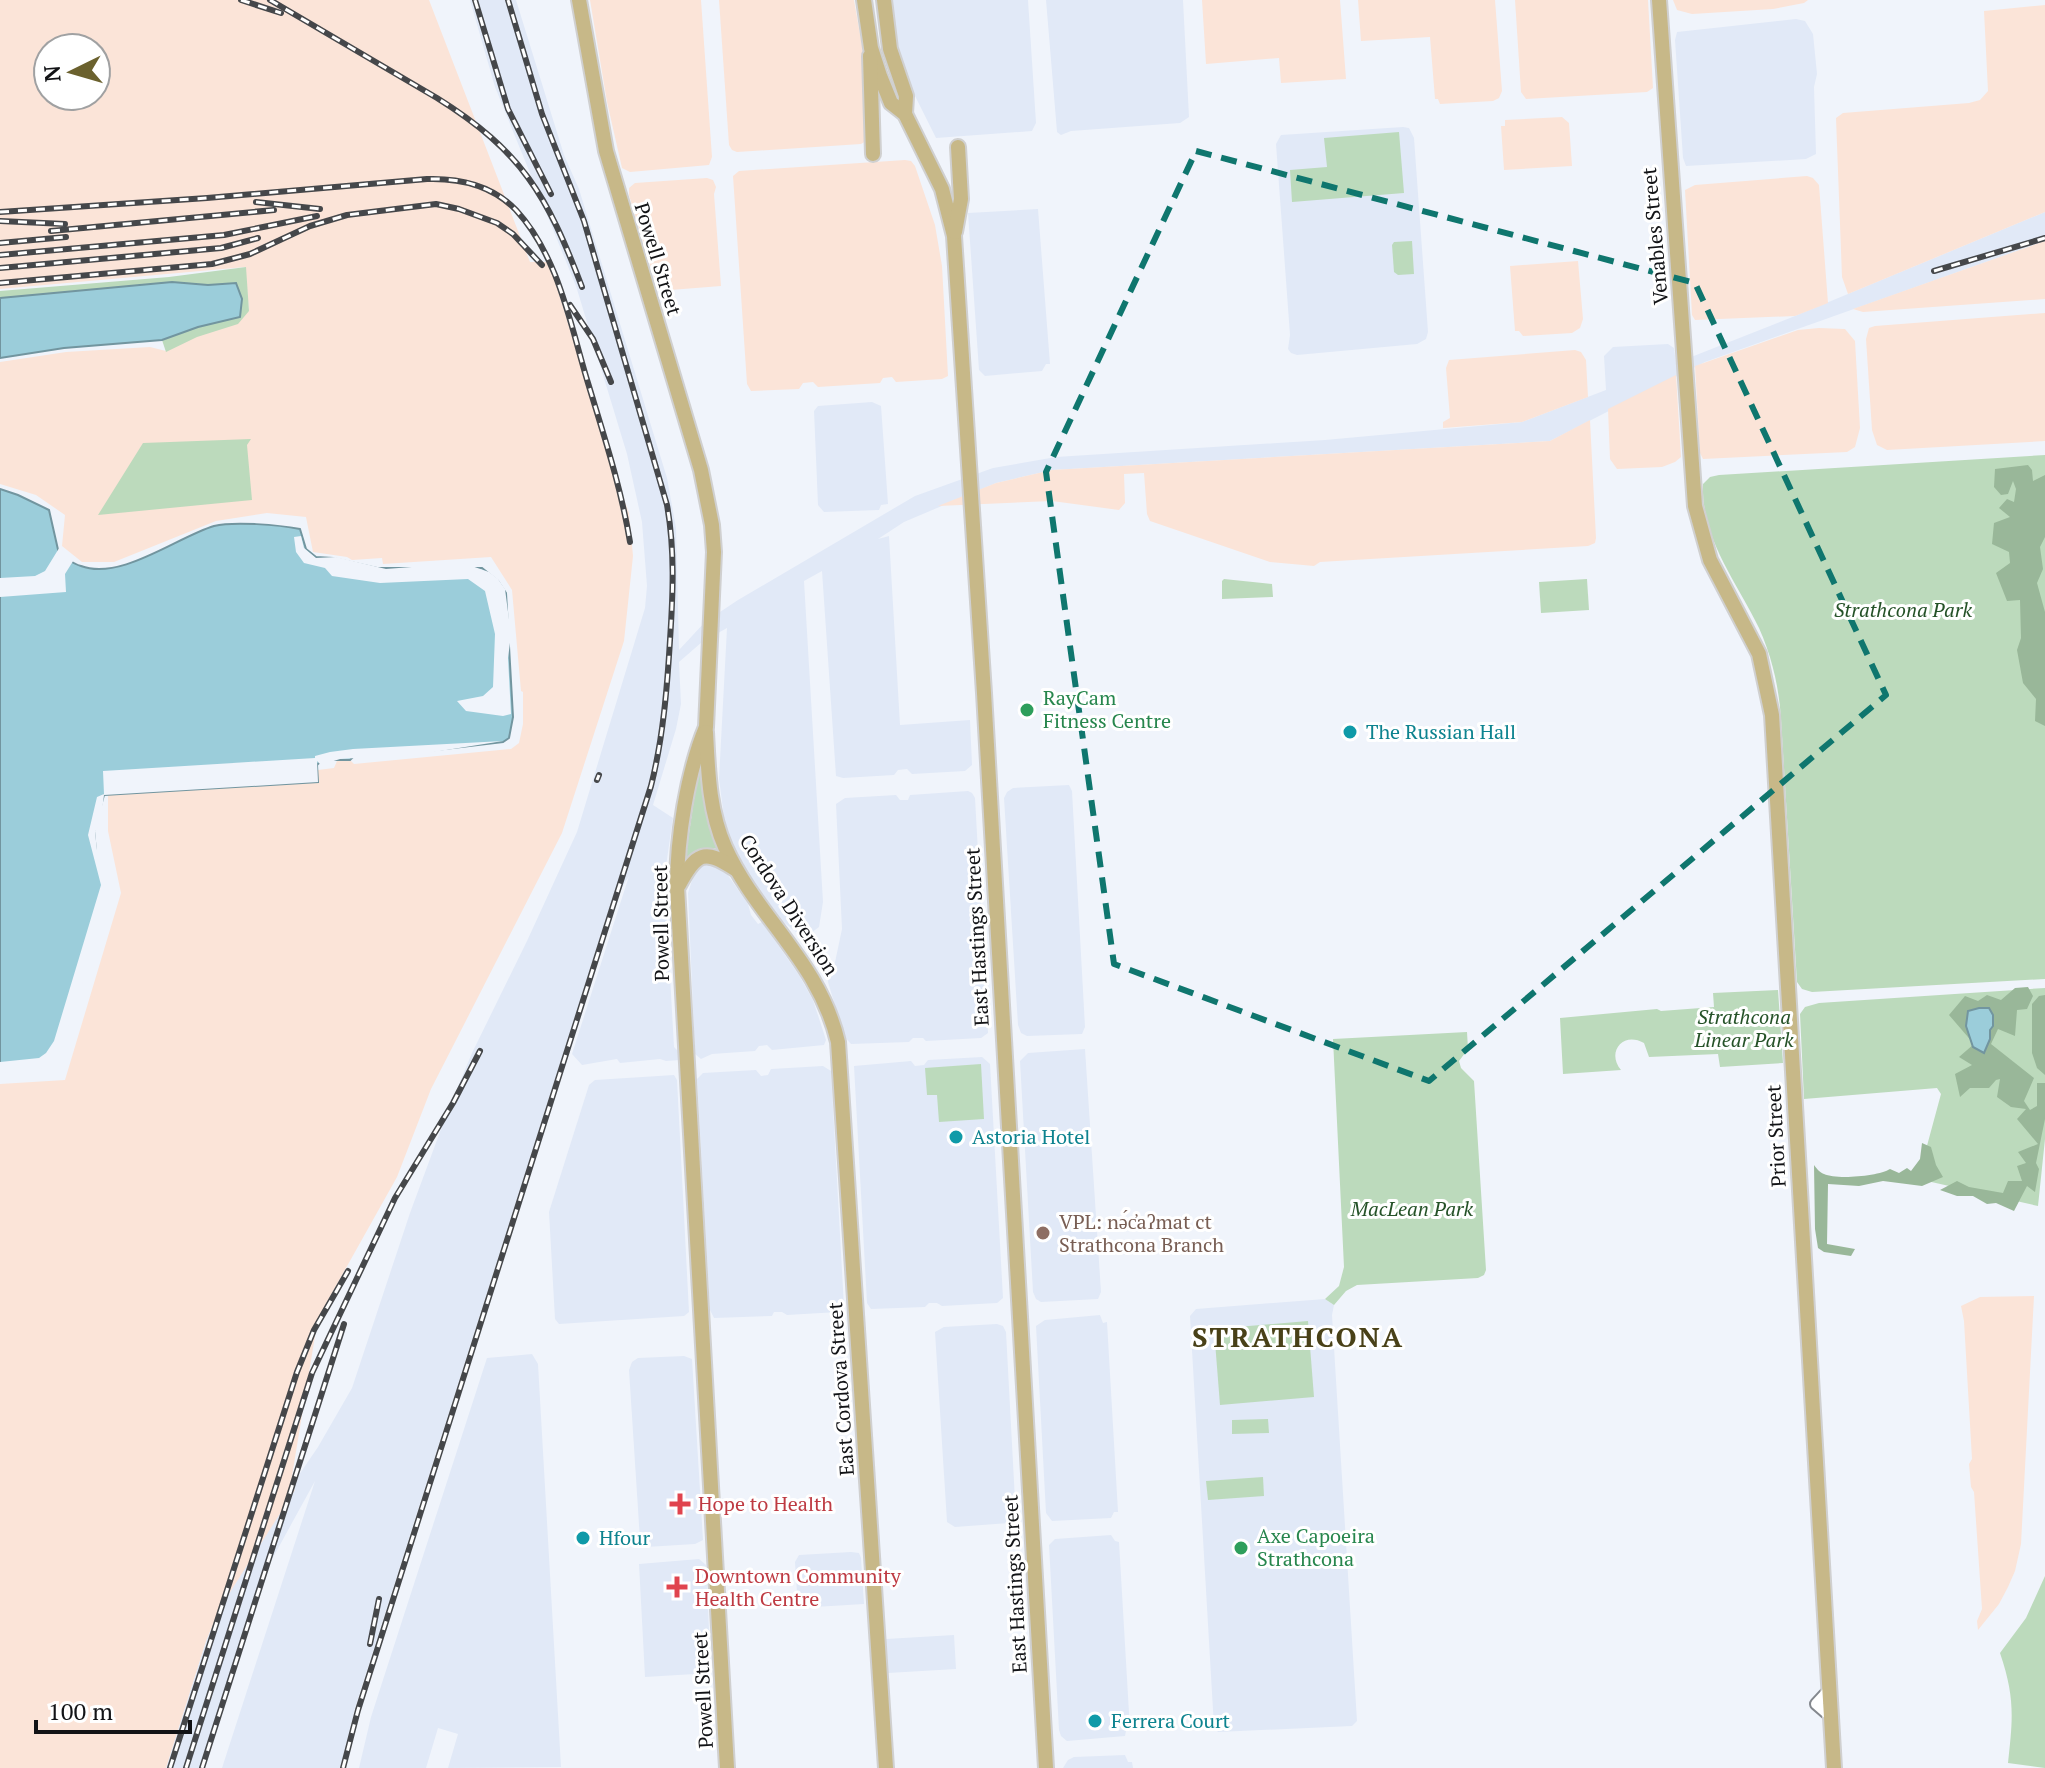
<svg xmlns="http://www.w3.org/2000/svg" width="2045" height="1768" font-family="'PT Serif',serif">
<rect width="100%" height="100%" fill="#f0f4fb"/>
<g fill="#e1e9f7">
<polygon points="470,0 516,0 564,155 579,189 667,478 676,528 679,650 705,622 738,600 915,496 993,468 1056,457 1325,440 1522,422 1606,390 1604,356 1613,347 1668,344 1674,348 1676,363 1795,316 2045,212 2045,241 1705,362 1550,441 1052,470 996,483 904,522 878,539 889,536 900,725 970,720 972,765 965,771 912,774 907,769 898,770 894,775 843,778 836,776 822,571 804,581 823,902 819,927 811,933 796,932 782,921 751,879 726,833 719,779 727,628 702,642 679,662 681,704 676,729 653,805 673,818 666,866 666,905 674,1047 679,1052 680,1060 666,1061 660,1059 620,1063 617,1059 582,1065 572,1054 629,876 609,909 355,1708 340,1768 222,1768 315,1481 270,1563 202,1768 166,1768 206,1641 220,1608 294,1490 290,1488 318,1447 352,1388 410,1213 447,1113 472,1053 527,941 577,832 645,608 647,586 642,522 627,454 576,286 495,87"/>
<polygon points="892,0 1028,0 1036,123 1032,131 936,138 908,82 895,36"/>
<polygon points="1046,0 1183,0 1189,117 1180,123 1071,131 1061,135 1057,132"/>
<polygon points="1796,19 1805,21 1813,34 1817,74 1814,87 1816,154 1806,159 1686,166 1683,158 1675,40 1677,32"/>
<polygon points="1403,127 1409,128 1414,138 1428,332 1426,339 1417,344 1297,355 1291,353 1288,349 1290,335 1276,144 1281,135"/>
<polygon points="1038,209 1050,364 1046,364 1042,371 985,376 979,370 968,213"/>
<polygon points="872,402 881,406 888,504 881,505 879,510 824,512 818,505 814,411 818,406"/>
<polygon points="1069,785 1072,791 1085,1027 1082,1034 1027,1036 1021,1033 1018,1025 1004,798 1007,792 1013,788"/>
<polygon points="968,791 972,793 975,798 988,1033 981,1038 926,1041 923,1038 913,1038 909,1042 851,1044 844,1036 828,982 829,972 834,967 842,929 836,804 845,798 896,795 900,800 908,800 910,795"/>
<polygon points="708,862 725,871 748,904 751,915 758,924 762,922 799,975 813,1000 826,1040 824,1045 772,1050 767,1045 759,1046 755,1051 712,1054 701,1059 695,1054 688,893 696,867"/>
<polygon points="1085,1049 1101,1292 1098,1299 1041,1302 1036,1299 1033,1292 1020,1061 1028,1053"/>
<polygon points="982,1057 990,1064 1003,1298 997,1303 942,1306 937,1303 929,1303 925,1307 871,1309 867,1303 854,1066 911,1061 915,1066 924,1065 928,1060"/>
<polygon points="823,1066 831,1071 844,1307 838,1312 787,1315 782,1312 774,1312 772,1316 714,1318 710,1310 697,1079 703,1073 756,1070 761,1076 768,1075 771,1069"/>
<polygon points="674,1075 677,1080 689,1312 684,1316 559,1324 555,1319 549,1212 589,1085 595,1080"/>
<polygon points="1325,1299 1334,1305 1332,1315 1357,1721 1352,1726 1218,1732 1214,1727 1190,1316 1196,1309"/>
<polygon points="1100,1315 1103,1323 1107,1322 1118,1512 1114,1512 1111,1518 1052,1521 1046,1513 1036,1326 1045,1320"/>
<polygon points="997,1324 1003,1326 1006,1332 1016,1519 1009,1523 955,1527 947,1522 935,1332 944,1327"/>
<polygon points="532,1354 538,1364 561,1767 448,1768 458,1734 438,1728 426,1768 359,1768 371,1717 487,1358"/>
<polygon points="684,1356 692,1359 703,1540 695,1544 646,1547 640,1540 629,1370 632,1362 638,1358"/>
<polygon points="1111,1535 1115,1541 1119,1542 1130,1730 1126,1731 1125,1736 1067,1741 1061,1736 1059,1730 1049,1545 1055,1539"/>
<polygon points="851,1552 859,1553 861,1558 864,1604 798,1608 795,1562 799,1555"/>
<polygon points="699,1559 706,1565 711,1673 645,1677 639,1564"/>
<polygon points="954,1635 956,1669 888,1673 886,1639"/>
<polygon points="1125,1755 1128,1762 1132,1762 1133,1768 1063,1768 1068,1760 1074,1757"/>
</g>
<g fill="#fbe4d8" fill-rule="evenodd">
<path d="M0,0H429L530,262H549L617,481L629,513L633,556L624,641L562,833L431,1089L397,1177L318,1318L290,1488L295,1490L220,1608L206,1641L166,1768H0V1084L65,1080L121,893L108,831V796L104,795L317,758L318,770L334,768L337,761L350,760L354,764L511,749L519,743L523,724V692L521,691L512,590L491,557L383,564L382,558L352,560L347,557L313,552L306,517L267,513L216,521L114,562H82L62,546L65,515L36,495L0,484V362L66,352L150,347L166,351L249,311L245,267L0,289ZM48,48H96V96H48Z"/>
<polygon points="590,0 701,0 712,157 709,165 630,172 622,168 607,102"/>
<polygon points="719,0 854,0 862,46 866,141 861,144 737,152 732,150 729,145"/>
<polygon points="1202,0 1340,0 1346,79 1281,83 1279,58 1206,64"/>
<polygon points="1358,0 1495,0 1502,91 1499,98 1493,101 1440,104 1438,99 1435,99 1430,37 1361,41"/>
<polygon points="1515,0 1648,0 1653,88 1647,92 1526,99 1521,92"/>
<polygon points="1673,0 1808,0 1804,3 1773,9 1692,14 1677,10"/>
<polygon points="2045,5 2045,212 1848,294 1842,277 1836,118 1843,113 1969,103 1980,100 1988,91 1984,11"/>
<polygon points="1562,117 1569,123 1572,166 1504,170 1501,126 1505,126 1505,120"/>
<polygon points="905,160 911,161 915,166 935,225 942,266 948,376 942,379 896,382 892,377 883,378 880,383 818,387 813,382 803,383 799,389 751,391 747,384 733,176 739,171"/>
<polygon points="1807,176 1813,178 1819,185 1828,303 1795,316 1695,320 1692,315 1685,190 1695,185"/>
<polygon points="707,178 713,180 716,187 714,194 721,286 658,291 629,195 629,188 635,183"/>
<polygon points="2045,241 2045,299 1863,312 1853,309"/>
<polygon points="1578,261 1583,319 1580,328 1572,333 1523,336 1519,331 1515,331 1510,266"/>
<polygon points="2045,313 2045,441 1887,450 1877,445 1872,430 1866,339 1869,328 1875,326"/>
<polygon points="1819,328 1845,329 1855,341 1860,428 1855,447 1847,452 1703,459 1700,453 1695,366 1798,330"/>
<polygon points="1575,350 1581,352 1586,360 1588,397 1522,422 1443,428 1443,422 1450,418 1446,368 1449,360"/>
<polygon points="1676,375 1681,457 1675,462 1662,467 1617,469 1610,459 1608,409"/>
<polygon points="1590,420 1596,538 1595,543 1588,546 1320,562 1314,566 1270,562 1150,521 1147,514 1144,473 1124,474 1125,503 1119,510 1052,501 938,506 996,483 1052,470 1550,441"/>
<polygon points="2034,1296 2021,1544 2015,1571 2008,1587 1999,1604 1978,1630 1977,1621 1982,1609 1974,1492 1971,1487 1969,1464 1972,1459 1964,1321 1961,1306 1980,1297"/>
</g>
<g fill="#bcdabc">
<polygon points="1399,132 1404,193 1292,202 1290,170 1327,167 1324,138"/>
<polygon points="1412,241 1414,274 1398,275 1394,272 1392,245 1394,242"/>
<polygon points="246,267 249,311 238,324 197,337 166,352 162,340 198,327 236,283 208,285 171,282 0,298 0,291 169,277"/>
<polygon points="251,439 247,445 252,500 98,515 143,443"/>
<path d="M2045,455V979L1812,992L1802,989L1797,982L1781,719C1779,687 1772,657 1759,628C1737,582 1701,539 1703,484L1710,477L1719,475Z"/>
<polygon points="1224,579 1272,584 1273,597 1222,599 1222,581"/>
<polygon points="1587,579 1589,610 1541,613 1539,582"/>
<path d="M700,758L705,805L718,849C704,847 694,847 685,861Z"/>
<polygon points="2045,988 2045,1139 2038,1206 1918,1179 1941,1094 1937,1088 1804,1099 1800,1014 1805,1007 1819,1003"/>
<path d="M1778,990L1783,1063L1720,1067L1718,1054L1649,1057L1644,1043C1623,1031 1606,1052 1621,1070L1563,1074L1560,1018L1657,1009L1661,1011L1714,1007L1713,993Z"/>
<polygon points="1467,1032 1468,1049 1459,1061 1461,1068 1474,1081 1486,1270 1484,1275 1478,1278 1357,1285 1346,1291 1334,1305 1325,1299 1339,1286 1344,1267 1333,1039"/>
<polygon points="981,1064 984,1119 939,1122 937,1095 927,1095 925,1068"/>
<polygon points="1308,1321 1314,1397 1220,1405 1214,1329"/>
<polygon points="1268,1419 1269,1433 1232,1434 1232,1420"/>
<polygon points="1263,1477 1264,1496 1208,1500 1206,1481"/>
<path d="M2045,1576V1768L2008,1763C2013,1718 2015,1697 2000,1653L2026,1618Z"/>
</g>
<g fill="#99b799">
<polygon points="2028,465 2032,470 2033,481 2045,475 2045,537 2040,547 2043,569 2037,583 2045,612 2045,726 2035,721 2036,699 2023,683 2017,650 2021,638 2020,600 2007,601 1996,573 2010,563 2009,552 1992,544 1994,523 2010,517 1999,508 2007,499 2014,502 2016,489 2013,481 2008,494 2001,495 1994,487 1995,469"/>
<polygon points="2028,987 2033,996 2027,1009 2017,1010 2015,1036 1998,1029 1991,1044 2034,1078 2024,1101 2030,1110 2037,1106 2037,1083 2045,1083 2045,1119 2036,1163 2039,1169 2035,1192 2027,1186 2014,1211 1996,1203 1987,1204 1973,1196 1957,1196 1940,1190 1957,1181 1969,1187 2003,1193 2008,1181 2022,1181 2017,1166 2026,1163 2018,1152 2038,1144 2017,1119 2026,1109 2011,1107 1997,1097 2000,1079 1996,1080 1989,1088 1970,1088 1960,1097 1955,1074 1972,1065 1959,1057 1974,1044 1949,1015 1965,996 1978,1001 1987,995 2001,1000 2015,988"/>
<polygon points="2045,995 2045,1075 2037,1068 2032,1053 2032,1004 2039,996"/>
<path d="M1922,1143L1931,1147L1936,1165L1943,1177L1922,1186L1883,1181L1859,1186L1828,1184L1827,1244L1855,1249L1851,1256L1824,1252L1818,1248L1815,1229L1814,1165C1817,1169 1819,1172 1824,1174C1837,1180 1879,1176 1890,1169L1899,1173L1907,1168L1911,1171L1920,1159Z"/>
</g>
<g fill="#9bcdda" stroke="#72959f" stroke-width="2">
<polygon points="172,282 208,285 236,283 242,299 240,317 198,327 162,340 64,348 0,358 0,298"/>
<path d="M0,489L18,495L49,510L59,554C66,558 73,564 81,566C121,581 177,537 214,526C234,521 279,525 300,529L306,549L316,557L333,558L377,568H482L498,581L506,593L513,717L509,738L503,742L419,752L354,756L350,760H322L317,765L318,782L104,795L94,831L96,851L106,881L52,1061L0,1069Z"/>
<polygon points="1979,1008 1989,1008 1993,1015 1993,1026 1990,1030 1990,1039 1984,1053 1973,1047 1966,1026 1968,1011"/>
</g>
<g fill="#f0f4fb">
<polygon points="301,536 304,548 316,558 336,557 386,569 463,563 489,572 498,579 505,589 511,635 508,658 511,714 503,716 466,711 457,701 483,696 493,687 495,634 485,591 468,579 380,583 332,576 325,568 304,563 296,552 294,537"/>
<polygon points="61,545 63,551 75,558 65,574 66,592 0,597 0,578 35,576 45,571"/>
<polygon points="503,741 421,754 340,759 321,765 317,761 318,782 104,795 101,819 95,832 97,850 100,850 110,881 109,903 56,1063 47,1068 0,1073 0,1062 39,1058 46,1053 54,1041 101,885 88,835 97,797 104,794 103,771 315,758 315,756 330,752 353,749"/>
</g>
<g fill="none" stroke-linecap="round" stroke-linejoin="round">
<defs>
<polyline id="minor" points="1829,1690 1816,1704 1831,1717"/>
<g id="major">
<path d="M579,0L606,151L701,470L712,525L714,552L706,727C687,773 677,838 677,887L727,1768"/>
<polyline points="864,0 871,48 880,76 891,103 905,114 942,189 954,236 984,693 1046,1768"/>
<polyline points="884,0 890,49 906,96 905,114"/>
<polyline points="1659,0 1695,506 1710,560 1759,654 1772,715 1834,1768"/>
<polyline points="870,56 873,154"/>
<polyline points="955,232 961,199 958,147"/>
<path d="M706,732C708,771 709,811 725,847C757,918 819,961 838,1042L886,1768"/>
<path d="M679,885C696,853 704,848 735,869"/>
</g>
</defs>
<use href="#minor" stroke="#84888e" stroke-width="14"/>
<use href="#major" stroke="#d0d0d0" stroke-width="18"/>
<use href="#minor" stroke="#fff" stroke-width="10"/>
<use href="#major" stroke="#c7b888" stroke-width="14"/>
<defs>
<g id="rail">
<polyline points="241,0 281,13"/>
<path d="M270,0L437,98C522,151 547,195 582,287"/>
<polyline points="475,0 508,109 551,194"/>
<polyline points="256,202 320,209"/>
<path d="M0,212L207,198L427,179C459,178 492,185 516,210C559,257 570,324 588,383C604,436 621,487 630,542"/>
<polyline points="0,221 65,224"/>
<polyline points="51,231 274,210"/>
<polyline points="0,243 66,237"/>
<polyline points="0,255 224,235 317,216"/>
<polyline points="0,268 221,248 258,238"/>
<polyline points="1934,271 2045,238"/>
<polyline points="0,283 212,264 250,254 310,226 347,215 436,204 459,209 497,223 513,234 542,265"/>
<polyline points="570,305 593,339 611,382"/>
<polyline points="597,780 599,775"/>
<polyline points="370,1644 379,1599"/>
<polyline points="170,1768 297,1372 314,1330 348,1271"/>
<polyline points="186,1768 312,1373 395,1198 453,1103 480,1051"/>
<polyline points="202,1768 344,1324"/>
<path d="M343,1768L358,1710L651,786C663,738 667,690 670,640C673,594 675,550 667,505L584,221L542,114L508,0"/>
</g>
</defs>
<use href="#rail" stroke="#45474a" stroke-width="6"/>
<use href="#rail" stroke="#fff" stroke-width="3" stroke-dasharray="9" stroke-linecap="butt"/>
</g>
<path fill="none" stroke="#0f766e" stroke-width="6" stroke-dasharray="16 10" stroke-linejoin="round" d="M1196,151L1695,283L1886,695L1429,1081L1114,964L1046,472Z"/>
<g fill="#2e9e5b" stroke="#fff" stroke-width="3">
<circle cx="1027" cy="710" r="8"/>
<circle cx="1241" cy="1548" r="8"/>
</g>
<g fill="#0f9aa8" stroke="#fff" stroke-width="3">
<circle cx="1350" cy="732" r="8"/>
<circle cx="956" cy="1137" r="8"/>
<circle cx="583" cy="1538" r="8"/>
<circle cx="1095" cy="1721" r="8"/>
</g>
<circle fill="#8d6e63" stroke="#fff" stroke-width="3" cx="1043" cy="1233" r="8"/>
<g fill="#e0444e" stroke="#fff" stroke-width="3">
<path d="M676 1492h8v8h8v8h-8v8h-8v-8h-8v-8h8z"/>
<path d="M673 1575h8v8h8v8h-8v8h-8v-8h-8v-8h8z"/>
</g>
<g text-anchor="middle" stroke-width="6" stroke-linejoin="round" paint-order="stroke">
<g font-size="20" fill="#121316" stroke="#fff">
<text transform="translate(1655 236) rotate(-95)" y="7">Venables Street</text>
<text transform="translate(658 259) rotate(73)" y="7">Powell Street</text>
<text transform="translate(789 905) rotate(57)" y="7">Cordova Diversion</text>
<text transform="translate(661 923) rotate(-91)" y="7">Powell Street</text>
<text transform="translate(977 937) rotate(-93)" y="7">East Hastings Street</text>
<text transform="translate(1776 1136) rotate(-93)" y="7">Prior Street</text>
<text transform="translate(841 1389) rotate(-94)" y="7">East Cordova Street</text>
<text transform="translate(1015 1584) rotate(-93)" y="7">East Hastings Street</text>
<text transform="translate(703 1690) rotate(-93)" y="7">Powell Street</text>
</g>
<g font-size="20" font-style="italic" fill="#255228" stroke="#fff">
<text x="1903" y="617">Strathcona Park</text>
<text x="1744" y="1024">Strathcona<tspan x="1744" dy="23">Linear Park</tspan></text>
<text x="1412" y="1216">MacLean Park</text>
</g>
<g font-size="20" fill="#27864d" stroke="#fff" text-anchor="start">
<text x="1043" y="705">RayCam<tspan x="1043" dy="23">Fitness Centre</tspan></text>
<text x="1257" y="1543">Axe Capoeira<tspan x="1257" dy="23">Strathcona</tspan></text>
</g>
<g font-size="20" fill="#0d838f" stroke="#fff" text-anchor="start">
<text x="1366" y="739">The Russian Hall</text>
<text x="972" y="1144">Astoria Hotel</text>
<text x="599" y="1545">Hfour</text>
<text x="1111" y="1728">Ferrera Court</text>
</g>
<g font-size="20" fill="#785e54" stroke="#fff" text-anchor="start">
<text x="1059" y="1229">VPL: nə́c̓aʔmat ct<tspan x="1059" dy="23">Strathcona Branch</tspan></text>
</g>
<g font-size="20" fill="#be3a42" stroke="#fff" text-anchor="start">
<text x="698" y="1511">Hope to Health</text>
<text x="695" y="1583">Downtown Community<tspan x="695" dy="23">Health Centre</tspan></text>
</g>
<g font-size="28" font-weight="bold" letter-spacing="2" fill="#494118" stroke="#fff">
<text x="1298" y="1347">STRATHCONA</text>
</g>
</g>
<g transform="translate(72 72) rotate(265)"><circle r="38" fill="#ffffff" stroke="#a0a1a2" stroke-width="2"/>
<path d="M0-6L14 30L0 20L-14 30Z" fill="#6b612e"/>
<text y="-12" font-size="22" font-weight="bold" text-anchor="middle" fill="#121316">N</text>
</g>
<path d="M36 1720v12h154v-12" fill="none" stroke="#121316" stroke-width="4"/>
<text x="48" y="1720" font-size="24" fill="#121316" stroke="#ffffff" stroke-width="6" paint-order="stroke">100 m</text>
</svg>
